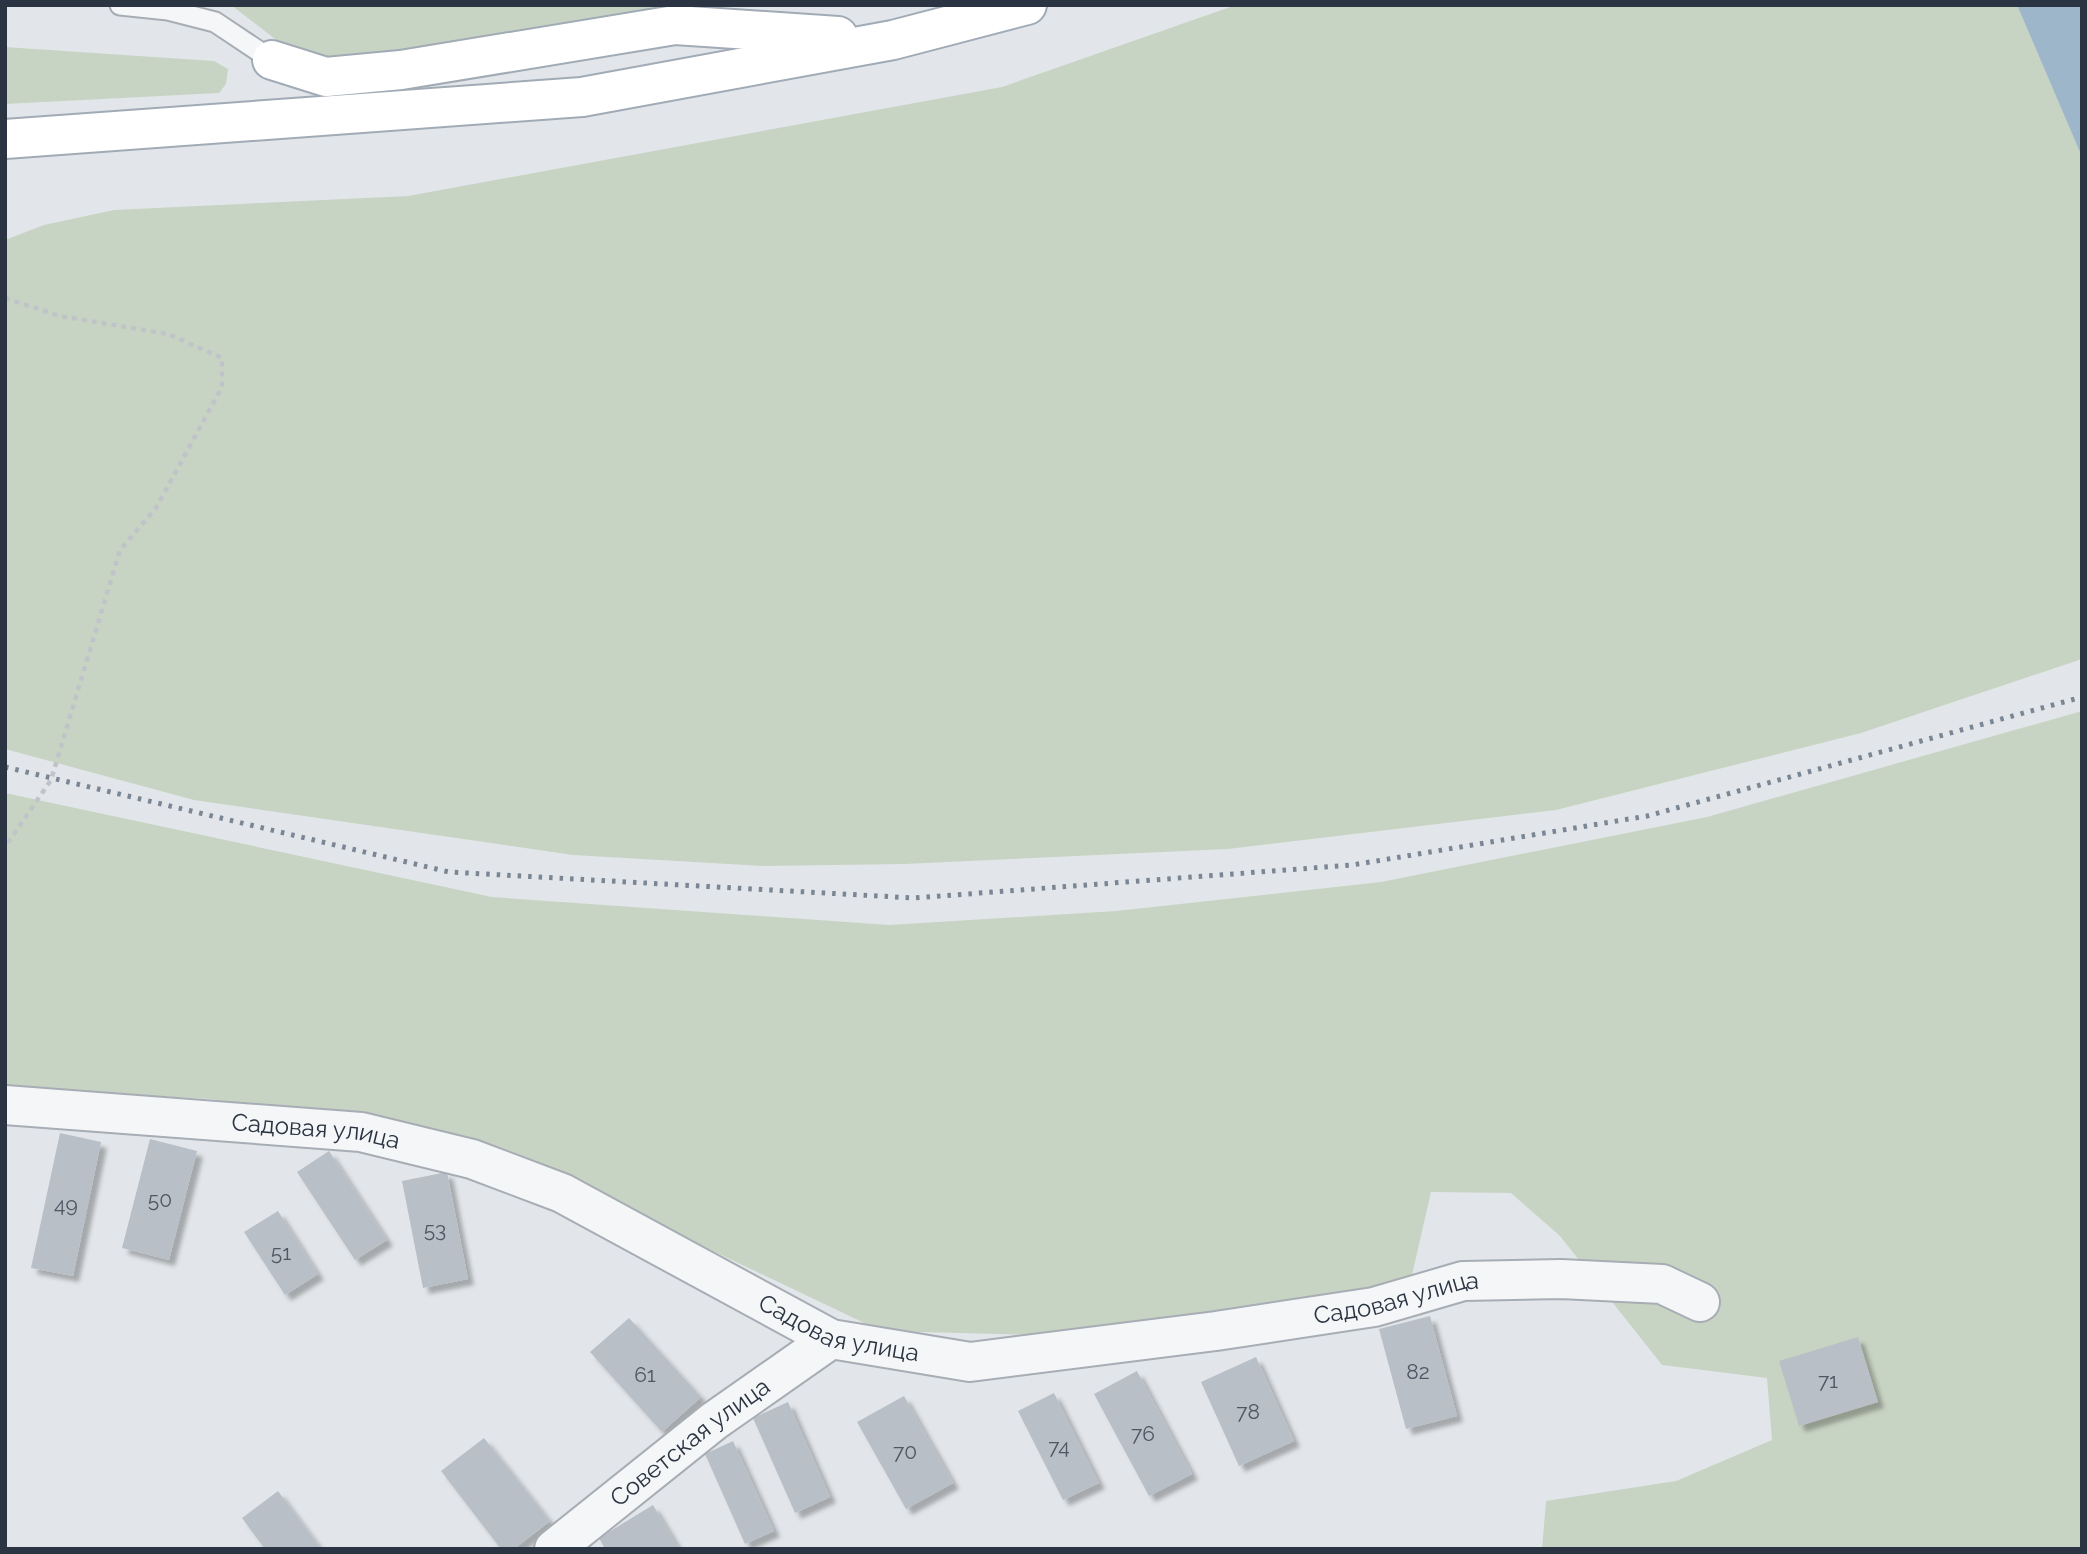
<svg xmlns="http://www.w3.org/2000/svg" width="2087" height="1554" font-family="Raleway,sans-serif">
<defs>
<filter id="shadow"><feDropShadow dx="6" dy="6" stdDeviation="2" flood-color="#0004"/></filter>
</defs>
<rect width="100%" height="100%" fill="#e2e6ea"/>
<g fill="#c8d4c3">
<polygon points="231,5 739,5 338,68 279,42"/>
<polygon points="1236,5 2017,5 2082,157 2082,659 1861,733 1556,810 1228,849 905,864 763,866 573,855 194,800 5,749 5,240 44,225 114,210 408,196 1002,87"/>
<polygon points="5,47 214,61 228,69 226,84 219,93 5,104"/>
<polygon points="2082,711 2082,1549 1542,1549 1546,1501 1676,1481 1772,1440 1767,1378 1662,1365 1560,1236 1511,1193 1431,1192 1412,1275 1343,1298 1072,1336 881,1331 482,1141 211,1099 5,1088 5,793 492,897 889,925 1116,911 1381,882 1707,817"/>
</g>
<polygon fill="#9db6ca" points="2017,5 2082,5 2082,157"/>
<g fill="#b9bfc7" filter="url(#shadow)">
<polygon points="60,1133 101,1142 73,1276 31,1268"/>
<polygon points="150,1139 197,1151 169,1260 122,1248"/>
<polygon points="329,1151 387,1240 355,1260 297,1172"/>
<polygon points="447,1172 468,1279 423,1288 402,1181"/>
<polygon points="278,1211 318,1274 285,1295 244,1232"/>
<polygon points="1430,1316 1457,1416 1406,1429 1379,1329"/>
<polygon points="629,1318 701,1397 662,1432 590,1352"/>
<polygon points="1858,1337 1878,1402 1799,1426 1779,1361"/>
<polygon points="1256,1357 1294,1441 1239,1466 1201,1382"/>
<polygon points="1137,1371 1192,1474 1149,1496 1094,1394"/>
<polygon points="1054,1393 1099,1483 1063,1500 1018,1411"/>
<polygon points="904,1396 953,1483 906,1509 857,1422"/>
<polygon points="788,1402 830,1497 795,1513 753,1418"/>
<polygon points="484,1438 550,1521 514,1549 501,1549 441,1471"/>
<polygon points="733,1441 774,1531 745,1544 705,1454"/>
<polygon points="278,1491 321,1549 265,1549 242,1518"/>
<polygon points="653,1505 679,1549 605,1549 599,1538"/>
</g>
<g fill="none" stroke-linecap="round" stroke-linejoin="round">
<defs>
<polyline id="lane" points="120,5 168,10 215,22 272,60"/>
<g id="street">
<path id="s1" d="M5,1105L361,1132L472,1159L562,1193L831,1339L970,1362L1216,1331L1374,1307L1463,1281L1561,1279L1662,1284L1700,1302"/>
<path id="s2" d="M554,1549L714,1421L831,1339"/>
</g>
<g id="primary">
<polyline points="272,60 326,77 401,70 675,25 838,36"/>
<polyline points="5,139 582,97 893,40 1027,5"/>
</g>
</defs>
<use href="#lane" stroke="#a7adb4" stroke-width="23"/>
<use href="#street" stroke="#a7adb4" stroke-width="42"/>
<use href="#primary" stroke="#a1abb6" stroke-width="42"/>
<polyline stroke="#c0c4c9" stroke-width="4.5" stroke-dasharray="5 5" stroke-linecap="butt" points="5,298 60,316 168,334 222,358 222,387 156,508 120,550 51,780 5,847"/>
<use href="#lane" stroke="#f5f6f8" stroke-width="19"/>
<use href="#street" stroke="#f5f6f8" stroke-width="38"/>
<use href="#primary" stroke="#fff" stroke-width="38"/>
<polyline stroke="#7b8694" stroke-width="5" stroke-dasharray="3.5 7" stroke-linecap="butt" points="5,767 449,872 914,898 1352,865 1647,816 2082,697"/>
</g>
<g text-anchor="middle" stroke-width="7" stroke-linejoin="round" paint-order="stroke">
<g font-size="21" fill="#4e5763">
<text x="160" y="1207">50</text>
<text x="66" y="1212">49</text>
<text x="435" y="1237">53</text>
<text x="281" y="1260">51</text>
<text x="1418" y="1379">82</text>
<text x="645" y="1382">61</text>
<text x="1828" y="1388">71</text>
<text x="1248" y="1419">78</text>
<text x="1143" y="1441">76</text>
<text x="1059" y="1454">74</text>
<text x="905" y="1459">70</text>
</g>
<g font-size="24" fill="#2a3442" stroke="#f2f4f8">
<text dy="8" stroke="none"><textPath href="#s1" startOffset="312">Садовая улица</textPath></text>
<text dy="8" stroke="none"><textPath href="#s1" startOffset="1446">Садовая улица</textPath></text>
<text dy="8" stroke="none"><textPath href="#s1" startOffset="878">Садовая улица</textPath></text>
<text dy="8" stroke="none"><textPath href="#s2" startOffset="173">Советская улица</textPath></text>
</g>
</g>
<rect width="2087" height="1554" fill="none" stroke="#2a3442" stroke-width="14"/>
</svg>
